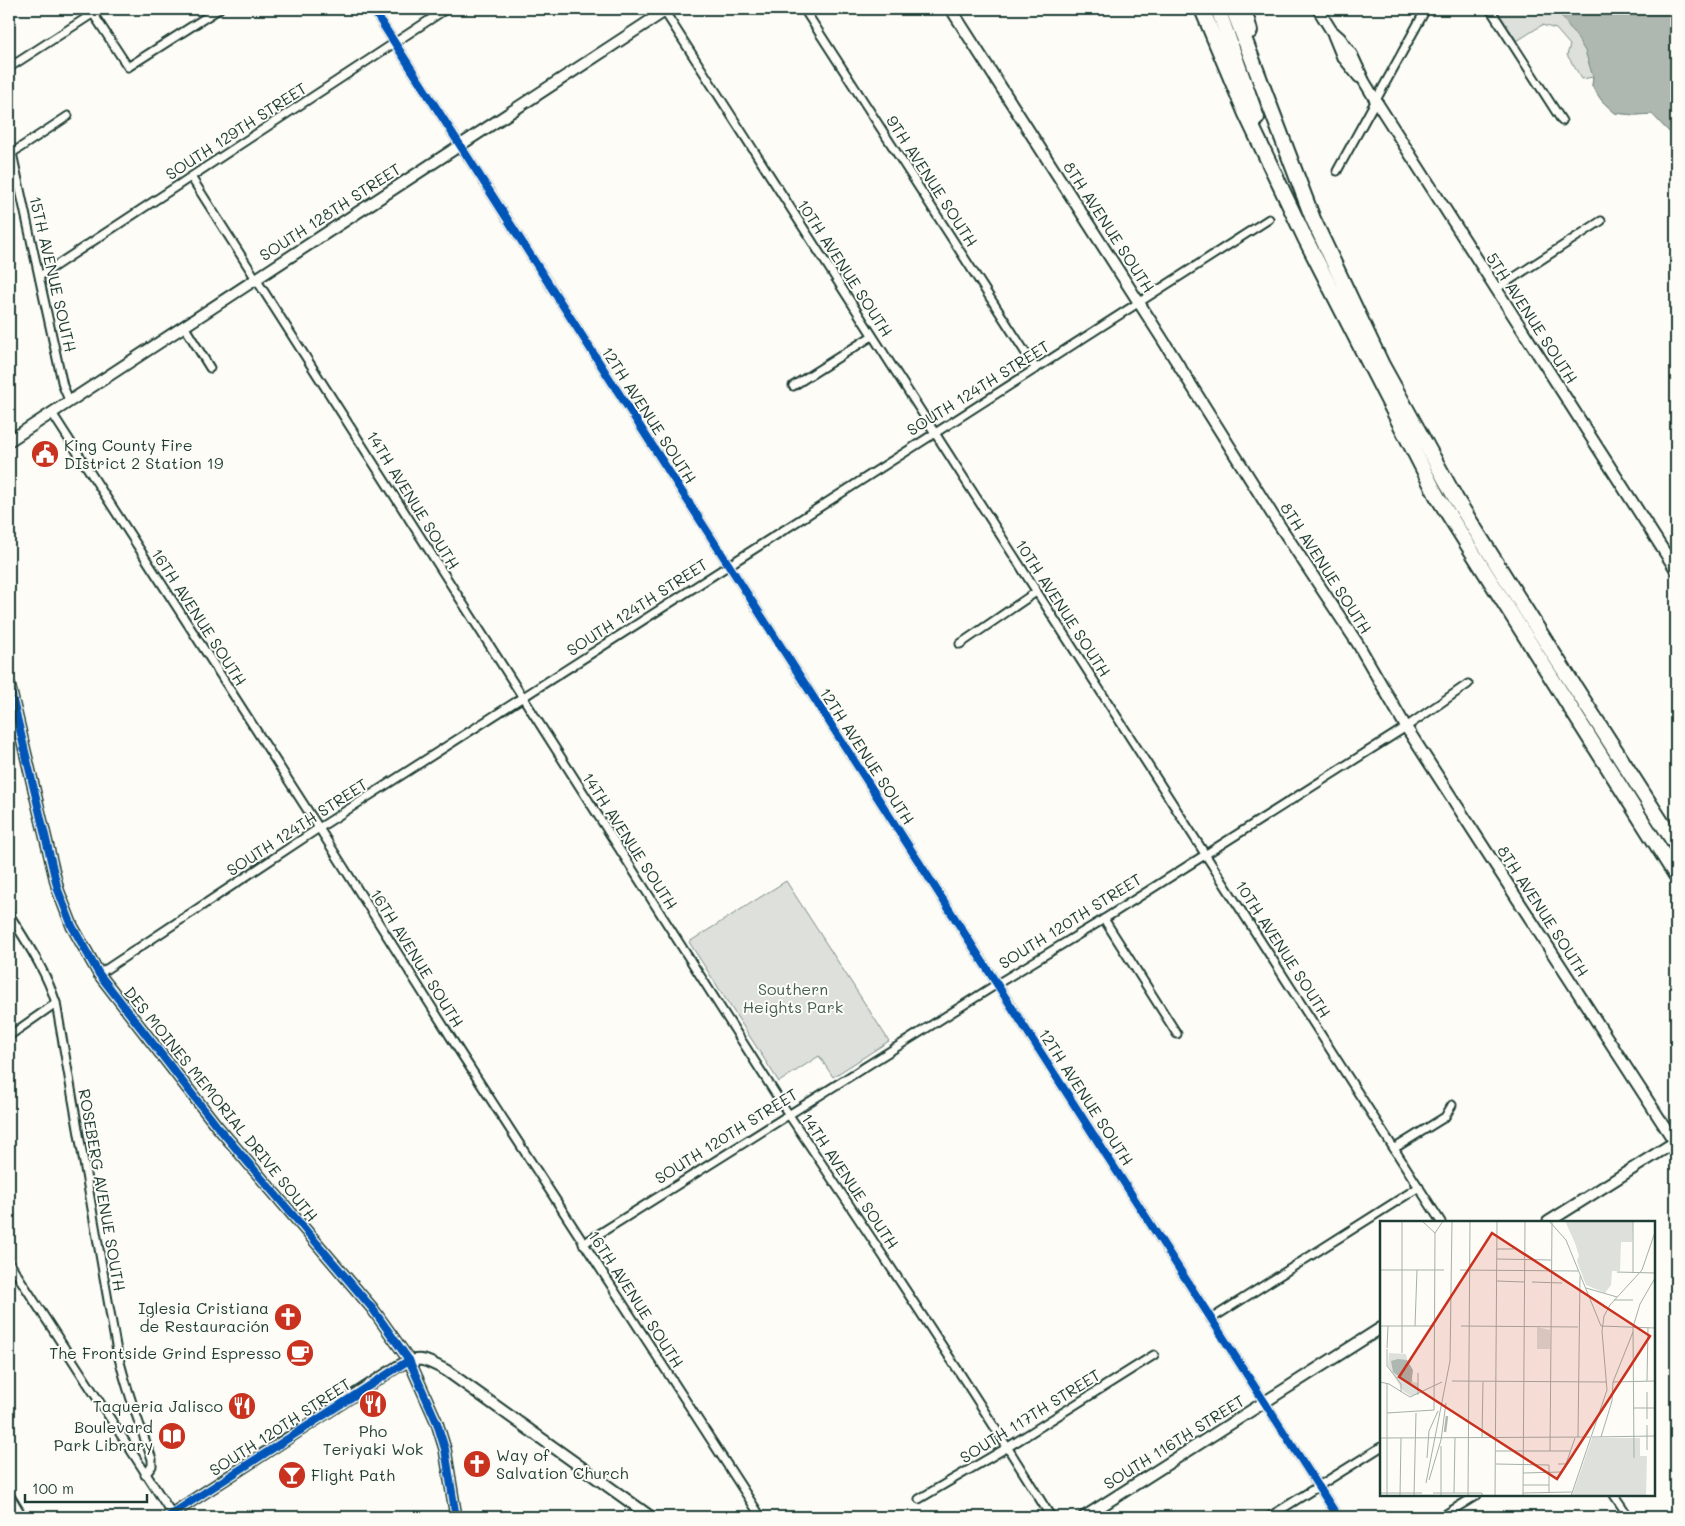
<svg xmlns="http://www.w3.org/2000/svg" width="1685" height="1526" font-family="Mali,sans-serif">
<rect width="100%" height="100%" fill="#fdfcf7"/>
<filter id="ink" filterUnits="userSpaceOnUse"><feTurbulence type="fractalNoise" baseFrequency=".02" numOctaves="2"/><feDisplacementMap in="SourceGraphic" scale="10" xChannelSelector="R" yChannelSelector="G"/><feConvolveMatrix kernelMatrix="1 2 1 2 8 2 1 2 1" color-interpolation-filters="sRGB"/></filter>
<g filter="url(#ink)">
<g fill="#dde0db" stroke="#7e8e88">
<polygon points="1496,9 1676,9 1676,139 1652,114 1635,115 1615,113 1602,101 1592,86 1593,77 1582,79 1567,55 1570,45 1556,29 1542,25 1517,41"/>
<polygon points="786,881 889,1041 833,1077 819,1056 779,1082 689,942"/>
</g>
<polygon fill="#aeb8b1" stroke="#75877f" points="1556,9 1635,9 1643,12 1653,9 1676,9 1676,139 1652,114 1635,115 1615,113 1602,101 1592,86 1593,77 1585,51 1576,36"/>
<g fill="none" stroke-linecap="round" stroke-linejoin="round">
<defs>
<g id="street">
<polyline points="90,9 128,67 219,9"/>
<polyline points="373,9 1338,1517"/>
<polyline points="663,9 1441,1222"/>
<polyline points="804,9 1036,369"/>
<polyline points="1490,9 1562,121"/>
<polyline points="10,67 100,9"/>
<polyline points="68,116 12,153 63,386 69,400"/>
<polyline points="1337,171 1426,9"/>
<path d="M191,177L789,1115C878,1247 967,1381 1051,1517"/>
<polyline points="40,276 446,9"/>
<polyline points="1496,289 1601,221"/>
<polyline points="184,326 210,368"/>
<polyline points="793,386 872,336"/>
<polyline points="52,413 319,828 460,1052 761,1517"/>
<polyline points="1667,556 1676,550"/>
<polyline points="960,644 1036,592"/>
<path d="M9,914C27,943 46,971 56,1003L116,1346C125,1385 138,1421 152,1459V1466L145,1475"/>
<polyline points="1104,919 1177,1034"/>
<polyline points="99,974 319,828 1269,219"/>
<polyline points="9,1036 56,1003"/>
<polyline points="1395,1148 1445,1117 1452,1105"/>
<polyline points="583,1244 997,984 1104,919 1406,727 1468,684"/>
<polyline points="9,1262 174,1517"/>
<polyline points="1211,1319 1419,1187"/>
<polyline points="9,1494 23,1517"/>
<polyline points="1614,1495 1629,1517"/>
<polyline points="919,1499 1008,1447 1154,1355"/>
<polyline points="1446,1514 1477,1495"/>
<polyline points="1269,1517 1381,1447"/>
</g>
<g id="secondary">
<polyline points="951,9 1161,337 1272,514 1358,644 1406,727 1676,1144"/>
<polyline points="1318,9 1331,30 1340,38 1352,55 1364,81 1376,101 1676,570"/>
<polyline points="1333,34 1342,56 1359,77"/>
<polyline points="9,441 668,9"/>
<polyline points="9,684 58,890 72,926 99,974 216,1125 372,1308 409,1360 437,1423 445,1449 456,1517"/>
<polyline points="1548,1222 1675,1142"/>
<path d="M167,1517L397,1367C418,1354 427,1360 447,1371L651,1517"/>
<polyline points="1084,1517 1381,1328"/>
</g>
<g id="highway">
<polyline points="1202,9 1246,114 1305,238 1437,496 1676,875"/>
<polyline points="1218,9 1257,118"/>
<polyline points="1233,9 1313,219 1382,365 1456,499 1535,625 1676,845"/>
<polyline points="1244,9 1250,31"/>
</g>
</defs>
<use href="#street" stroke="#1f3d34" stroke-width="11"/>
<use href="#secondary" stroke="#1f3d34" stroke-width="14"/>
<use href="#highway" stroke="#1f3d34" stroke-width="18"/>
<use href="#street" stroke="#fdfcf7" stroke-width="7"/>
<use href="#secondary" stroke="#fdfcf7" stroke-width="10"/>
<use href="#highway" stroke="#fdfcf7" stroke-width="14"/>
<defs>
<g id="cycleway">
<polyline points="373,9 1338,1517"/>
<polyline points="9,684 58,890 72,926 99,974 216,1125 372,1308 409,1360 437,1423 445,1449 456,1517"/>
<polyline points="167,1517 409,1360"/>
</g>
</defs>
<use href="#cycleway" stroke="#fdfcf7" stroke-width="11"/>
<use href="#cycleway" stroke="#0057b8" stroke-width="8"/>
</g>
</g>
<defs>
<symbol id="civic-disc" viewBox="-11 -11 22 22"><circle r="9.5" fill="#c8321e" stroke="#fdfcf7"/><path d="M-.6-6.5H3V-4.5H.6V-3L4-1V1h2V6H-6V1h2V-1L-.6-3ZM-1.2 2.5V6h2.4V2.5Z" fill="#fff"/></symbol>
<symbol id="church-disc" viewBox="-11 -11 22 22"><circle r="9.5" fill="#c8321e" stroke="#fdfcf7"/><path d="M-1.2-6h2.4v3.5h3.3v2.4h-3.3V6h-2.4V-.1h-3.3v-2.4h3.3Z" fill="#fff"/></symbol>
<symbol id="cafe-disc" viewBox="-11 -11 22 22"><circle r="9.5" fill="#c8321e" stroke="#fdfcf7"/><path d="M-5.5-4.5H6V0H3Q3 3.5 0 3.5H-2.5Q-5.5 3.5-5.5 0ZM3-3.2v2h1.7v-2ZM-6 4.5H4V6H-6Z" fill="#fff"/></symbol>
<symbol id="restaurant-disc" viewBox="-11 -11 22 22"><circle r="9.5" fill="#c8321e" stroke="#fdfcf7"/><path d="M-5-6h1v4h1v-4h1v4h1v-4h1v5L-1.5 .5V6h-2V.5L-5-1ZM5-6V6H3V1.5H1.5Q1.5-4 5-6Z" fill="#fff"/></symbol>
<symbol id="library-disc" viewBox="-11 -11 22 22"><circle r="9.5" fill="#c8321e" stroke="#fdfcf7"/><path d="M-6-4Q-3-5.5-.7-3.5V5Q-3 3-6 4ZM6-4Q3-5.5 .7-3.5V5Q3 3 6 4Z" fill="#fff"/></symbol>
<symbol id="bar-disc" viewBox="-11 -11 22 22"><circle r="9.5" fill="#c8321e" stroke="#fdfcf7"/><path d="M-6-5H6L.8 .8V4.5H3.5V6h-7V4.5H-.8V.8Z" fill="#fff"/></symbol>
</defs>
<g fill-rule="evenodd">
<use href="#civic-disc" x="29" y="438" width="32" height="32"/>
<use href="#church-disc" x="272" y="1301" width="32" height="32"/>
<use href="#cafe-disc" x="284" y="1337" width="32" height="32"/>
<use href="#restaurant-disc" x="357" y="1388" width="32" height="32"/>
<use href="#restaurant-disc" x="226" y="1390" width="32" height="32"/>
<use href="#library-disc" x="156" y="1420" width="32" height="32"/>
<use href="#church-disc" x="461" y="1448" width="32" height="32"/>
<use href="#bar-disc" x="276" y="1459" width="32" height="32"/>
</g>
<g text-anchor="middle" stroke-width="4" stroke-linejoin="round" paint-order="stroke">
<g font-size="16" fill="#1f3d34" stroke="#fdfcf7">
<text transform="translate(236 131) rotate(-33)" y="6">SOUTH 129TH STREET</text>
<text transform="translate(932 181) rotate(57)" y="6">9TH AVENUE SOUTH</text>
<text transform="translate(330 212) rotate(-33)" y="6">SOUTH 128TH STREET</text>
<text transform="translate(1109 227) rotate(57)" y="6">8TH AVENUE SOUTH</text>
<text transform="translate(845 268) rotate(57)" y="6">10TH AVENUE SOUTH</text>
<text transform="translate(53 274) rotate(77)" y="6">15TH AVENUE SOUTH</text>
<text transform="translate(1532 318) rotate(57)" y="6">5TH AVENUE SOUTH</text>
<text transform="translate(978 388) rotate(-32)" y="6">SOUTH 124TH STREET</text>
<text transform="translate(649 415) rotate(57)" y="6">12TH AVENUE SOUTH</text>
<text transform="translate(413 500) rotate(58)" y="6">14TH AVENUE SOUTH</text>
<text transform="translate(1326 568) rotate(57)" y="6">8TH AVENUE SOUTH</text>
<text transform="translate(637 607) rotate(-33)" y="6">SOUTH 124TH STREET</text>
<text transform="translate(1063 608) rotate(57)" y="6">10TH AVENUE SOUTH</text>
<text transform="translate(199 617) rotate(57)" y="6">16TH AVENUE SOUTH</text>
<text transform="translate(867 756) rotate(57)" y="6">12TH AVENUE SOUTH</text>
<text transform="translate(297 827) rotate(-33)" y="6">SOUTH 124TH STREET</text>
<text transform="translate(630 841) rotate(57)" y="6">14TH AVENUE SOUTH</text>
<text transform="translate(1543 911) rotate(57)" y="6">8TH AVENUE SOUTH</text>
<text transform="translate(1070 921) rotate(-32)" y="6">SOUTH 120TH STREET</text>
<text transform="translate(1283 949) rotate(57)" y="6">10TH AVENUE SOUTH</text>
<text transform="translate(417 958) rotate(58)" y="6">16TH AVENUE SOUTH</text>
<text transform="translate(1086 1097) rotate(57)" y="6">12TH AVENUE SOUTH</text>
<text transform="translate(221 1104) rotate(51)" y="6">DES MOINES MEMORIAL DRIVE SOUTH</text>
<text transform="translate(726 1136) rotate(-32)" y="6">SOUTH 120TH STREET</text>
<text transform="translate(850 1181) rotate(56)" y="6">14TH AVENUE SOUTH</text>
<text transform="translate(102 1190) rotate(80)" y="6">ROSEBERG AVENUE SOUTH</text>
<text transform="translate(636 1299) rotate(57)" y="6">16TH AVENUE SOUTH</text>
<text transform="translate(1030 1416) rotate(-32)" y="6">SOUTH 117TH STREET</text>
<text transform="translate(280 1427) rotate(-33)" y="6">SOUTH 120TH STREET</text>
<text transform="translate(1174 1442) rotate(-32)" y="6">SOUTH 116TH STREET</text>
</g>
<g font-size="16" fill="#1f3d34" stroke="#fdfcf7" text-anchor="end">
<text x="64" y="451" text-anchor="start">King County Fire<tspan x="64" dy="18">DIstrict 2 Station 19</tspan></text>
<text x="269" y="1314">Iglesia Cristiana<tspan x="269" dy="18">de Restauración</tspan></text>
<text x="281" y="1359">The Frontside Grind Espresso</text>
<text x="223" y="1412">Taqueria Jalisco</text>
<text x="153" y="1433">Boulevard<tspan x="153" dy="18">Park Library</tspan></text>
<text x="373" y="1437" text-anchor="middle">Pho<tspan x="373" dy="18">Teriyaki Wok</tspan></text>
<text x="496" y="1461" text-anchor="start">Way of<tspan x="496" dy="18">Salvation Church</tspan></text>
<text x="311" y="1481" text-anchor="start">Flight Path</text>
</g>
<g font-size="16" fill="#455e55" stroke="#fdfcf7">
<text x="793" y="995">Southern<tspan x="793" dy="18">Heights Park</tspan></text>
</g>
</g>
<g transform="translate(1380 1221)">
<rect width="275" height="275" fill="#fdfcf7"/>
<path d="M185,0H253L252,21H241L240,50H232L231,64L225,72L206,64L197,40L199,35L195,22ZM157,106L170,109V128H157ZM9,132L26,133L33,161L38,162V173L31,175L23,170L8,145ZM212,217H260V235H267L266,275H192Z" fill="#dde0db"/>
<path d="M18,138L27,139L33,149L31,165L13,151L11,140Z" fill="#aeb8b1"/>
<path fill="none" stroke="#aeb8b1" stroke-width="2.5" d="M65,211L67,195"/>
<path fill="none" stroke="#a4b0a9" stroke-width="1" d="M22,0V132M42,0L55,12M169,0L186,19L221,105L275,107M117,28H134M117,38L171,39M0,49H64M80,49L198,50M237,51L275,52M253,52V0M117,60L144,61M152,61L182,62M206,67L237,76M234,79H253M0,105H55M35,105L37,49M81,105L198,106M7,127L8,105M7,128V145L21,163V171M72,160L227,161M267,160L268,106M0,161L9,163L30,176L62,161M233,161L275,160M267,171V198M38,174V152M253,187H275M7,192L54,189L55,12L63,0M267,204V229M198,216L200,55M212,216L275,215M221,216L232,180L233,161L253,111M0,217L210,216M102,217L103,161M116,230H190M170,230L172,0M47,237L49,210L58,190M254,237L253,106L260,83L275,57M116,243L169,244V271M178,243H186L195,217M143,252L181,251M49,259L61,219L66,182M46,262L70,140L72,0M143,264H169M0,272H42M53,272H102V275M74,272L75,217M143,272L192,271M7,275V162M20,275L21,217M34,275L36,192M61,275V225M88,275L90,0M115,275L117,0M143,275L145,0M191,275L227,169L222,110L224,95L230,84L262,49L275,11"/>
<path fill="#c8321e" fill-opacity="0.15" stroke="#c8321e" stroke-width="2.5" d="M112,12L270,115L177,258L19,156Z"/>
<rect width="275" height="275" fill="none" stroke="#1f3d34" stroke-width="2.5"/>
</g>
<rect width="1685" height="1526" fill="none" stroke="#fdfcf7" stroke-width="30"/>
<rect x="15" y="15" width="1655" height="1496" fill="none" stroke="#1f3d34" stroke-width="2" filter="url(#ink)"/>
<path d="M25 1494v8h122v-8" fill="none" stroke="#1f3d34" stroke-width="2.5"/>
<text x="32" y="1494" font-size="15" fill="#1f3d34" stroke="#fdfcf7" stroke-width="4" paint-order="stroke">100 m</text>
</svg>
